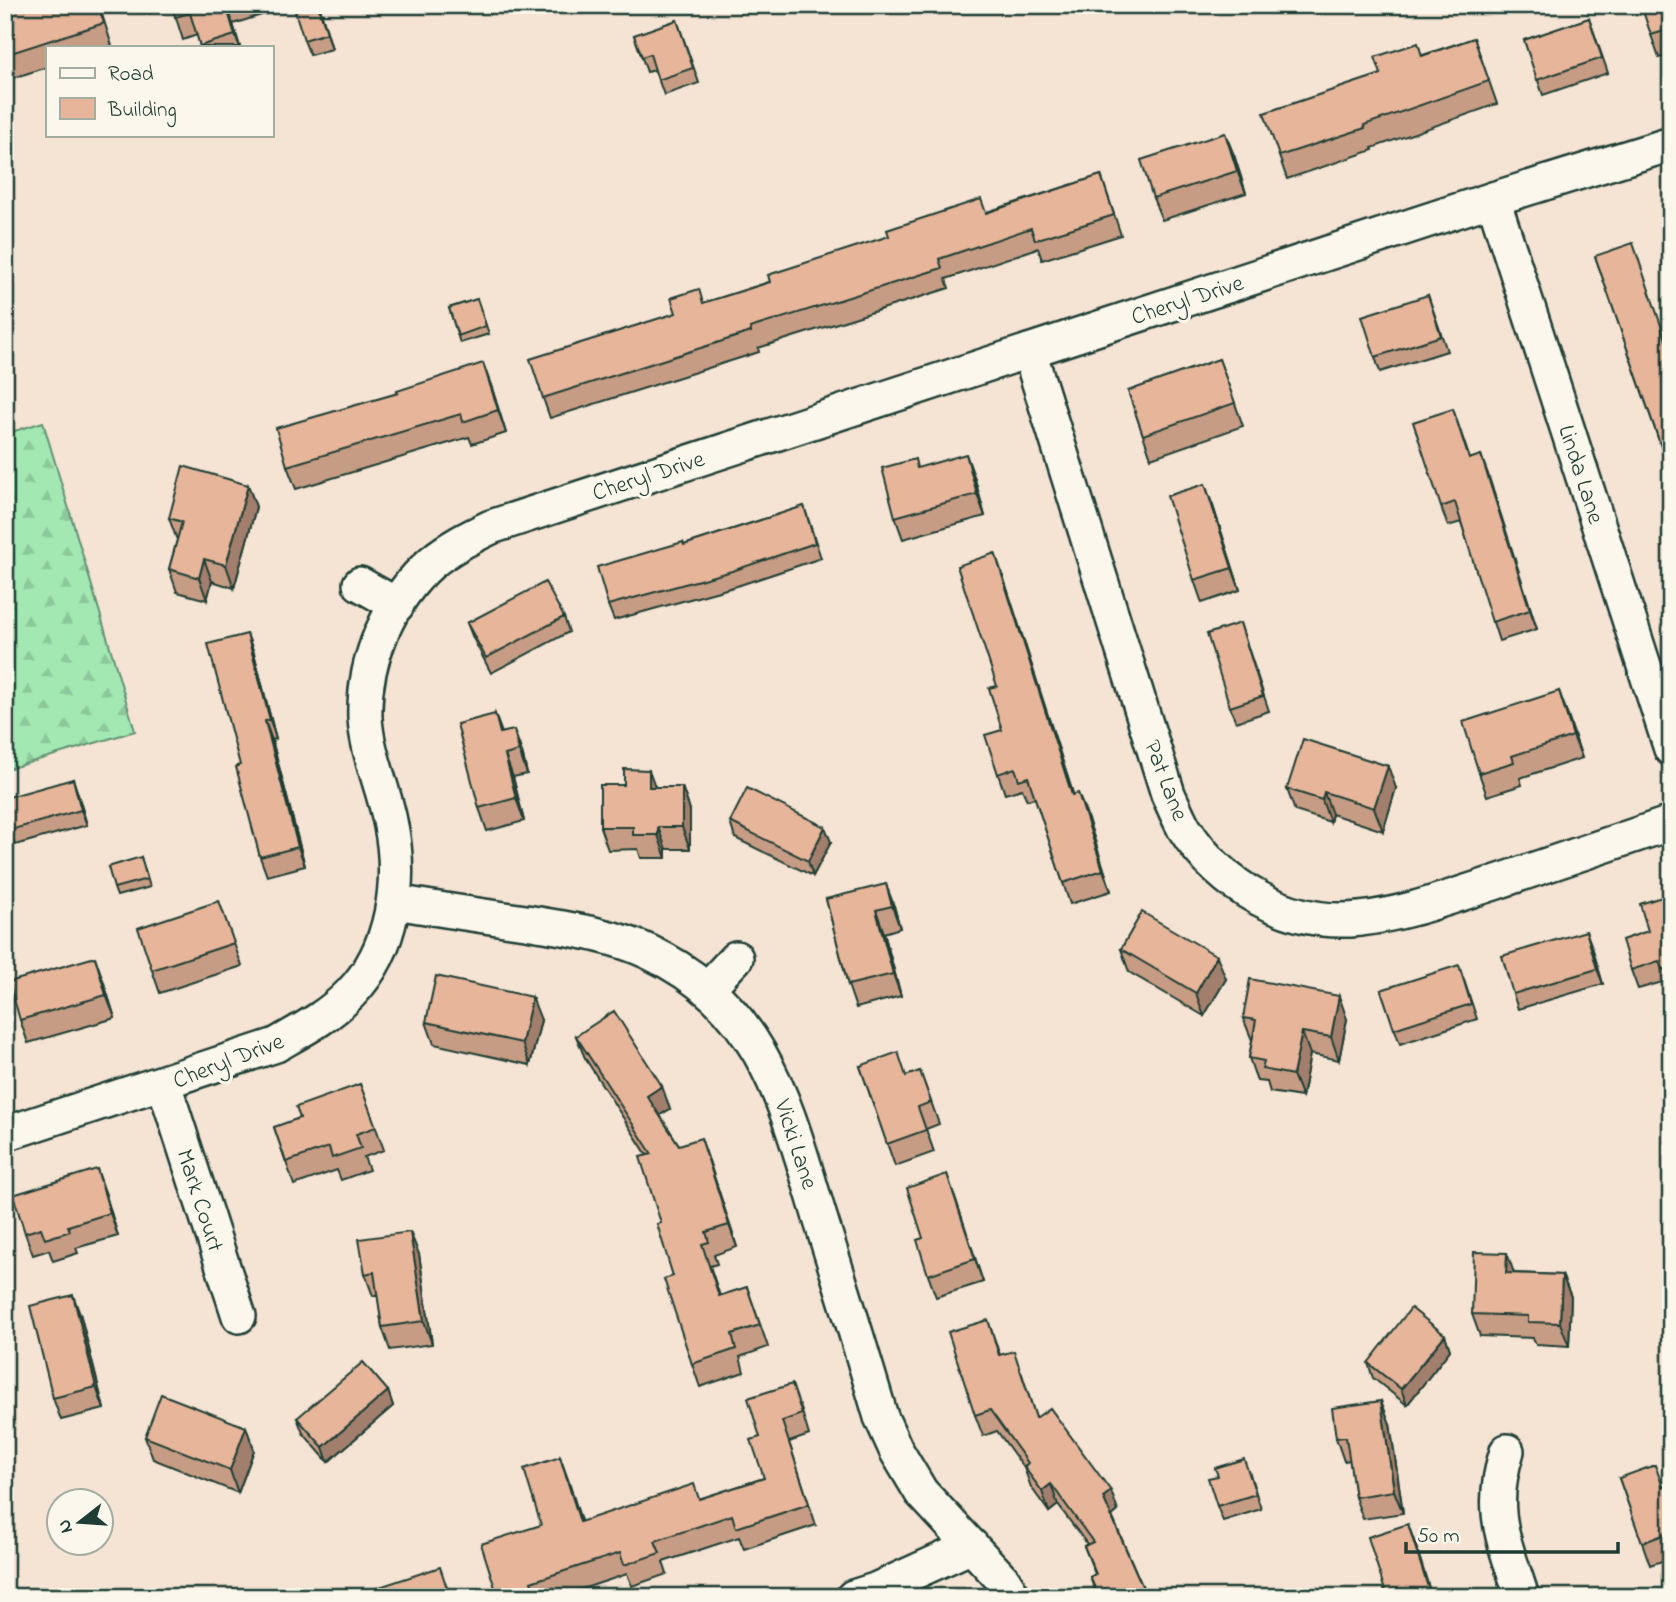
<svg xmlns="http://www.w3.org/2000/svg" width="1676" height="1602" font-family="'Indie Flower',sans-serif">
<defs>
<pattern id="forest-firs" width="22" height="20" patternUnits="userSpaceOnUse" patternTransform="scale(1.75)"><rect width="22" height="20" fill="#a3e8b3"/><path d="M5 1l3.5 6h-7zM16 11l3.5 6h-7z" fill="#8cc89b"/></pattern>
</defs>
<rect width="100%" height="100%" fill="#f5e3d3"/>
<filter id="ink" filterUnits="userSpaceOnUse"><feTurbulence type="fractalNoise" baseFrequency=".0143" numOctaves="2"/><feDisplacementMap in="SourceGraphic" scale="14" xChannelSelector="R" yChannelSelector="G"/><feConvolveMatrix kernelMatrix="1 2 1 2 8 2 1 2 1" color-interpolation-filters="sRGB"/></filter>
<g filter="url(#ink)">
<polygon fill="url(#forest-firs)" stroke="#619274" stroke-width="2" points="43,422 135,731 5,770 5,434"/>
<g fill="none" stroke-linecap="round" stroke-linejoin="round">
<defs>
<g id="minor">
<polyline points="1493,199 1671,749"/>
<path d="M1029,351L1168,794C1173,805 1178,817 1184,828C1221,887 1289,927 1360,919C1406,914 1450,897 1494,883C1553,863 1612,843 1671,823"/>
<polyline points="360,584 397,605"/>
<path d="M395,902C438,909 482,916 526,922C567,929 611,934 649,952C767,1007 787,1111 822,1224C842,1288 862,1352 881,1417L896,1450L921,1492L1004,1581L1014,1597"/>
<polyline points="707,989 736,958"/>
<polyline points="164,1084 239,1316"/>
<path d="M5,1134L276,1045C302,1030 329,1016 350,994C394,949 403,880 390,821C383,786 367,753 365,718C363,660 389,600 432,562C450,547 470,537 491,527L1493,199L1671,144"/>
<path d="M1507,1451C1488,1511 1504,1540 1522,1597"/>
<polyline points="853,1597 875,1590 972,1546"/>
</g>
</defs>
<use href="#minor" stroke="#1f3d34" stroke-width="38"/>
<use href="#minor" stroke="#fbf7ec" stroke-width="33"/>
</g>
<g fill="#c79c84" stroke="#1f3d34" stroke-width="2">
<polygon points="5,5 99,5 112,46 107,47 47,47 47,67 13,78 5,57"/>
<polygon points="172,5 272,5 274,11 233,24 240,47 200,47 197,35 183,40"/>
<polygon points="319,5 332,49 310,55 304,40"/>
<polygon points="1671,5 1671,54 1659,58 1651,35"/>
<polygon points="1589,18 1608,73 1543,95 1524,40"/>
<polygon points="677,20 699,83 664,95 655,70 647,72 634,35"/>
<polygon points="1474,38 1497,104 1372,148 1373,150 1287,179 1279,156 1381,74 1423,55"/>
<polygon points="1234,155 1246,193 1162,220 1153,198"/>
<polygon points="1101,175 1121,235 1042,260 1038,248 946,279 949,288 758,348 759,352 550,418 543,398 704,303"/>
<polygon points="1595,256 1671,353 1671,463 1667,464"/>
<polygon points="1428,295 1447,351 1380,372 1375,357"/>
<polygon points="477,299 489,334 460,343 449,308"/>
<polygon points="1219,359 1243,426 1151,458 1128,391"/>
<polygon points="491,385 506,433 472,444 469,437 296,489 287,466"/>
<polygon points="1453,409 1470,459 1481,455 1537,629 1499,641 1461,522 1448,526 1441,507"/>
<polygon points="974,476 985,516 903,539 895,517"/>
<polygon points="248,485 256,507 234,588 212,581 207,600 177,592 169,569 177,540 169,518"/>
<polygon points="804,506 821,558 737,586 614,620 608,605 684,545"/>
<polygon points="1213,506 1240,590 1202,603 1194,580"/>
<polygon points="1002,573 1073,794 1086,813 1111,891 1070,904 1035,798 1027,800 1022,789 1005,794 998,774 1002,730 997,686"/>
<polygon points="564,617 569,632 491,673 473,638 467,623"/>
<polygon points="1240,623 1269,711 1236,722 1230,707"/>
<polygon points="247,634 254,653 276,739 272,740 305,866 267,876 260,857 240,765"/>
<polygon points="1559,691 1582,758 1520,778 1522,785 1487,796 1479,773"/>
<polygon points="495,714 502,733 522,752 527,774 513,777 524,821 487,831 479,808"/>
<polygon points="73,779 87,825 15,845 10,830"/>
<polygon points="655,787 682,787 690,810 690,849 666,849 666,858 641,858 638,849 608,850 600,827"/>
<polygon points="1396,788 1383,831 1332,814 1330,822 1295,811 1287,789"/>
<polygon points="730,822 831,842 813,876 735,838"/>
<polygon points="141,857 150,887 117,896 114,888"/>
<polygon points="1671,894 1671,989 1669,989 1666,981 1638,989 1631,970 1648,931"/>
<polygon points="826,899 894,906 900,928 884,933 901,996 856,1008 848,985"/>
<polygon points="219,901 242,966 160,993 152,970"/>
<polygon points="5,928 11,946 5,948"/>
<polygon points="1592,947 1603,984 1518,1009 1513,994"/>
<polygon points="1121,949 1226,979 1204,1016 1129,972"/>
<polygon points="103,980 115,1018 28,1043 20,1020"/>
<polygon points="1464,980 1477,1019 1400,1044 1381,990"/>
<polygon points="1243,1018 1347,1019 1339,1060 1310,1054 1302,1097 1270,1092 1267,1082 1257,1081 1249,1058 1252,1040"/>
<polygon points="541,1020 530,1065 434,1044 426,1022"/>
<polygon points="576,1036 670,1109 660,1115 679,1145 709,1161 737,1247 714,1255 717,1264 710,1266 720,1296 747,1287 768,1347 740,1357 744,1372 700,1387 692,1364 647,1155 585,1058"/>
<polygon points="860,1066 906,1076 920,1071 939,1124 926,1129 934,1152 895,1166"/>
<polygon points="360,1084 384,1150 364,1157 369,1170 341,1180 337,1170 294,1185 274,1127 300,1118"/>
<polygon points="105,1192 118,1236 76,1248 78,1253 53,1261 49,1250 33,1255 25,1233"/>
<polygon points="955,1197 983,1282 936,1297 928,1275 923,1238"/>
<polygon points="419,1254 432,1344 390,1350 382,1327 378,1296 373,1296 365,1274"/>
<polygon points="1514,1273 1562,1275 1571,1297 1569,1346 1536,1344 1533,1338 1480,1336 1472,1314"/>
<polygon points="81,1317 104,1409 61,1420 53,1398"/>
<polygon points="988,1320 1000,1355 1021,1371 1036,1418 1118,1511 1112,1516 1147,1597 1097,1597 1090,1577 1095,1574 1084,1546 1087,1544 1058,1505 1049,1512 1031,1487 1024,1468 997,1431 983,1436 975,1415"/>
<polygon points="1445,1335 1450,1350 1407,1405 1373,1378 1368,1363"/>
<polygon points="388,1391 393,1406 328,1462 303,1433 297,1418"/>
<polygon points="1381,1401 1390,1424 1403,1513 1363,1519 1355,1497 1350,1460 1344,1461 1336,1438"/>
<polygon points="800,1405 809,1435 789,1442 816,1525 744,1549 739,1537 663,1562 667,1574 632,1586 627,1574 558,1597 498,1597 541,1525 560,1457 581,1522 699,1499 764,1478 760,1437"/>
<polygon points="246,1427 254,1450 238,1493 153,1459 145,1437"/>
<polygon points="1250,1474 1261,1509 1223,1521 1217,1506"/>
<polygon points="1619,1478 1663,1487 1671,1485 1671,1558 1650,1565"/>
</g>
<g fill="#a27f6c" stroke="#1f3d34" stroke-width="2">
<polygon points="226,5 233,24 240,47 235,35"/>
<polygon points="318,5 319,5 332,49 327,33"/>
<polygon points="1225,133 1234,155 1246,193 1237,171"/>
<polygon points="483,363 491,385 506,433 498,410"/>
<polygon points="966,454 974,476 985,516 977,494"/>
<polygon points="1481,455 1488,474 1537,629 1530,610"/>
<polygon points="1205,484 1213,506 1240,590 1232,568"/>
<polygon points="248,485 256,507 234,588 226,565"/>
<polygon points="995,553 1002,573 1080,815 1072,795"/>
<polygon points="204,559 212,581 207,600 199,578"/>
<polygon points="247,634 254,653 276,739 270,720"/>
<polygon points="1559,691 1567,713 1582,758 1573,736"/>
<polygon points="265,721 272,740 305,866 298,847"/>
<polygon points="514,730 522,752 527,774 519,751"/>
<polygon points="505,755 513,777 524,821 516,798"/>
<polygon points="1388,766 1396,788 1383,831 1374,808"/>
<polygon points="649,770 657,792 649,787"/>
<polygon points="73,779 78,794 87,825 81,810"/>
<polygon points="682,787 690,810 690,849 682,827"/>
<polygon points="1324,792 1332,814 1330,822 1322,800"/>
<polygon points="1078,793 1086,813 1111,891 1103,870"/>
<polygon points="658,827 666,849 666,858 658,835"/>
<polygon points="825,827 831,842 813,876 808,861"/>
<polygon points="886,884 894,906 900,928 892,906"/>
<polygon points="876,910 884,933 901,996 893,974"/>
<polygon points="1586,931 1592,947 1603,984 1597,969"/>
<polygon points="1217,956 1226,979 1204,1016 1196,993"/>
<polygon points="95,957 103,980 115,1018 106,995"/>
<polygon points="1339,996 1347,1019 1339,1060 1331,1037"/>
<polygon points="532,997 541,1020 530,1065 522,1043"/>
<polygon points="1302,1032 1310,1054 1302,1097 1293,1075"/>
<polygon points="662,1086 670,1109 655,1118 647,1096"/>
<polygon points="701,1138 709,1161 737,1247 729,1225"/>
<polygon points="97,1169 105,1192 118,1236 110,1213"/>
<polygon points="947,1174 955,1197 983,1282 975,1259"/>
<polygon points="410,1232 419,1254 432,1344 424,1321"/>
<polygon points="1507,1253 1515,1276 1506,1273"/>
<polygon points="1562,1275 1571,1297 1569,1346 1560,1323"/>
<polygon points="73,1295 81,1317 104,1409 96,1387"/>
<polygon points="1445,1335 1450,1350 1407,1405 1401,1389"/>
<polygon points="388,1391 393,1406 328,1462 323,1447"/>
<polygon points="1381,1401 1390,1424 1403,1513 1394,1491"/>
<polygon points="246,1427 254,1450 238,1493 230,1470"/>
<polygon points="560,1457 568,1479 588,1543 580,1522"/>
<polygon points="1051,1484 1058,1505 1049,1512 1042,1491"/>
<polygon points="1111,1491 1118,1511 1111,1517 1103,1497"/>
<polygon points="1408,1524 1416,1546 1432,1597 1431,1597"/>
</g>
<g fill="#e7b59a" stroke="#1f3d34" stroke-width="2">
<polygon points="5,5 98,5 104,23 5,55"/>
<polygon points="172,5 226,5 235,35 200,46 190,13 175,17"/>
<polygon points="293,5 318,5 327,33 304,40"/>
<polygon points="1641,5 1671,5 1671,29 1651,35"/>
<polygon points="1589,18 1602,58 1537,80 1524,40"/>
<polygon points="677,20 693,68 658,80 650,54 642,57 634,35"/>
<polygon points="1474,38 1489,81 1364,125 1365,128 1279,156 1264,113 1381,74 1375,57 1418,43 1422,56"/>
<polygon points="1225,133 1237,171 1153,198 1141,160"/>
<polygon points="1101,175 1114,215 1035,240 1031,228 939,259 942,268 750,328 751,332 543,398 530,359 676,313 671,298 699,289 703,303 770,282 768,275 889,236 887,230 981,199 986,213"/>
<polygon points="1633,243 1671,355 1671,446 1662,449 1595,256"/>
<polygon points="1428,295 1441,336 1375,357 1362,316"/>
<polygon points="477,299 486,326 458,336 449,308"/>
<polygon points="1219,359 1235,403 1143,435 1128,391"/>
<polygon points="483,363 498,410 463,422 461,414 287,466 276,428 398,393 397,391"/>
<polygon points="1453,409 1469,459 1481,455 1530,610 1492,622 1455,502 1441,507 1413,422"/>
<polygon points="966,454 977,494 895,517 882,468 915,459 917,468"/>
<polygon points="183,466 248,485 226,565 204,559 199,578 169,569 182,522 169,518"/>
<polygon points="1205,484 1232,568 1194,580 1167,496"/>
<polygon points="804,506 815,543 732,571 608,605 597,567 683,542 684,545"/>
<polygon points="995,553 1072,795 1078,793 1103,870 1063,883 1028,777 1019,780 1015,768 998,774 985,735 1002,730 989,688 997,686 957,566"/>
<polygon points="545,582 564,617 486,658 467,623"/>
<polygon points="1240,623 1263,696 1230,707 1207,634"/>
<polygon points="247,634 270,720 265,721 298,847 260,857 236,767 240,765 208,644"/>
<polygon points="1559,691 1573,736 1512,756 1514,762 1479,773 1463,722"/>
<polygon points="495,714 500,733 514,730 519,751 505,755 516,798 479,808 457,724"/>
<polygon points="1303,739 1388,766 1374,808 1324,792 1322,800 1287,789"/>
<polygon points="624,769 649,770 649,787 682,787 682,827 658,827 658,835 633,835 633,827 600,827 600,785 624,785"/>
<polygon points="73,779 81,810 10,830 5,814 5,798"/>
<polygon points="747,788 825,827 808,861 730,822"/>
<polygon points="141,857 147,879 114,888 108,867"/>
<polygon points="886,884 892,906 876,910 893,974 848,985 826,899"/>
<polygon points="1671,894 1671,967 1662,970 1659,961 1631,970 1622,940 1648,931 1640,904"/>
<polygon points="219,901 234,943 152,970 138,928"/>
<polygon points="1142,912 1217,956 1196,993 1121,949"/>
<polygon points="5,929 8,939 5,940"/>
<polygon points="1586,931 1597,969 1513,994 1502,956"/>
<polygon points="95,957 106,995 20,1020 9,982"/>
<polygon points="1459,965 1471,1004 1394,1029 1381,990"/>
<polygon points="436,976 532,997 522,1043 426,1022"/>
<polygon points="1250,979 1339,996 1331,1037 1302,1032 1293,1075 1262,1069 1264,1061 1249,1058 1256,1020 1243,1018"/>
<polygon points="614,1011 662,1086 647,1096 679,1145 701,1138 729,1225 706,1232 709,1242 702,1244 719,1296 747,1287 760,1325 732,1334 736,1349 692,1364 664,1279 673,1276 657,1224 661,1223 640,1157 652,1154 576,1036"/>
<polygon points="898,1052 906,1076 920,1071 931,1102 918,1107 926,1130 887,1144 860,1066"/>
<polygon points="360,1084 376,1127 356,1134 361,1148 332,1158 329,1147 286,1162 274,1127 300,1118 296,1107"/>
<polygon points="97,1169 110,1213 68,1226 70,1231 45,1239 41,1228 25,1233 13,1195"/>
<polygon points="947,1174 975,1259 928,1275 917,1240 923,1238 907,1188"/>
<polygon points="410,1232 424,1321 382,1327 374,1272 365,1274 359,1239"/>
<polygon points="1474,1252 1507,1253 1506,1273 1562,1275 1560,1323 1528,1322 1528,1316 1472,1314"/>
<polygon points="73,1295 96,1387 53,1398 30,1306"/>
<polygon points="1411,1308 1445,1335 1401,1389 1368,1363"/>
<polygon points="988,1320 999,1355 1014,1351 1036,1418 1050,1408 1111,1491 1103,1497 1147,1597 1099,1597 1090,1577 1096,1574 1084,1546 1093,1542 1051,1484 1042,1491 1024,1467 1028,1463 990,1410 975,1415 948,1332"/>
<polygon points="363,1362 388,1391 323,1447 297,1418"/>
<polygon points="792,1384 802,1414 782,1421 809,1504 736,1528 732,1515 655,1541 660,1553 624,1565 620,1553 531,1582 535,1593 521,1597 498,1597 481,1544 541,1525 524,1469 560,1457 580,1522 694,1484 699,1499 764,1478 751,1440 760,1437 748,1398"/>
<polygon points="161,1394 246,1427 230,1470 145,1437"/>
<polygon points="1381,1401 1394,1491 1355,1497 1346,1437 1336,1438 1332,1408"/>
<polygon points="1244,1459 1256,1494 1217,1506 1208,1478 1218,1476 1215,1468"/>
<polygon points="1655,1465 1663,1487 1671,1485 1671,1532 1642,1543 1619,1478"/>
<polygon points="1408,1524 1431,1597 1387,1597 1368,1537"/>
<polygon points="440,1567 450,1597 356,1597 355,1595"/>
<polygon points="272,1590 275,1597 256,1597"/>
</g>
</g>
<g text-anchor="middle" stroke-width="6" stroke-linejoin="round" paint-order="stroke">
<g font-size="24" fill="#1f3d34" stroke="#fbf7ec">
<text transform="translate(1187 299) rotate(-18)" y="8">Cheryl Drive</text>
<text transform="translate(1582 474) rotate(72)" y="8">Linda Lane</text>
<text transform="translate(648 475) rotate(-18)" y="8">Cheryl Drive</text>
<text transform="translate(1167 780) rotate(69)" y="8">Pat Lane</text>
<text transform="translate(228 1060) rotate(-21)" y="8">Cheryl Drive</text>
<text transform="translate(797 1144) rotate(72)" y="8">Vicki Lane</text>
<text transform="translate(201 1200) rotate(72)" y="8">Mark Court</text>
</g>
</g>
<rect width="1676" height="1602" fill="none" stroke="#fbf7ec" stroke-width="28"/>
<rect x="14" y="14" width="1648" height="1574" fill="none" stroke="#1f3d34" stroke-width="2.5" filter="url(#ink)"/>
<rect x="46" y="46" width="228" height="91" fill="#fbf7ec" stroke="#a3ada2" stroke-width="2"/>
<rect x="60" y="68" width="35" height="10" fill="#fbf7ec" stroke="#a3ada2" stroke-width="2"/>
<text x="108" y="80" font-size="21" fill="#1f3d34">Road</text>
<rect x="60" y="98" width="35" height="21" fill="#e7b59a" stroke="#a3ada2" stroke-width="2"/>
<text x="108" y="116" font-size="21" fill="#1f3d34">Building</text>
<g transform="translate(80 1522) rotate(253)"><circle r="33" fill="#fbf7ec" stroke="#a3ada2" stroke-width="2"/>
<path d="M0-5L12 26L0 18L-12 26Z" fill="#1f3d34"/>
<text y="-10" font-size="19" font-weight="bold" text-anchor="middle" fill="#1f3d34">N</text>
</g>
<path d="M1406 1542v10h212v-10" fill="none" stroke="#1f3d34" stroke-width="3.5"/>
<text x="1417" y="1542" font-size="21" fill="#1f3d34" stroke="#fbf7ec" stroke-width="5" paint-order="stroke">50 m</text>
</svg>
